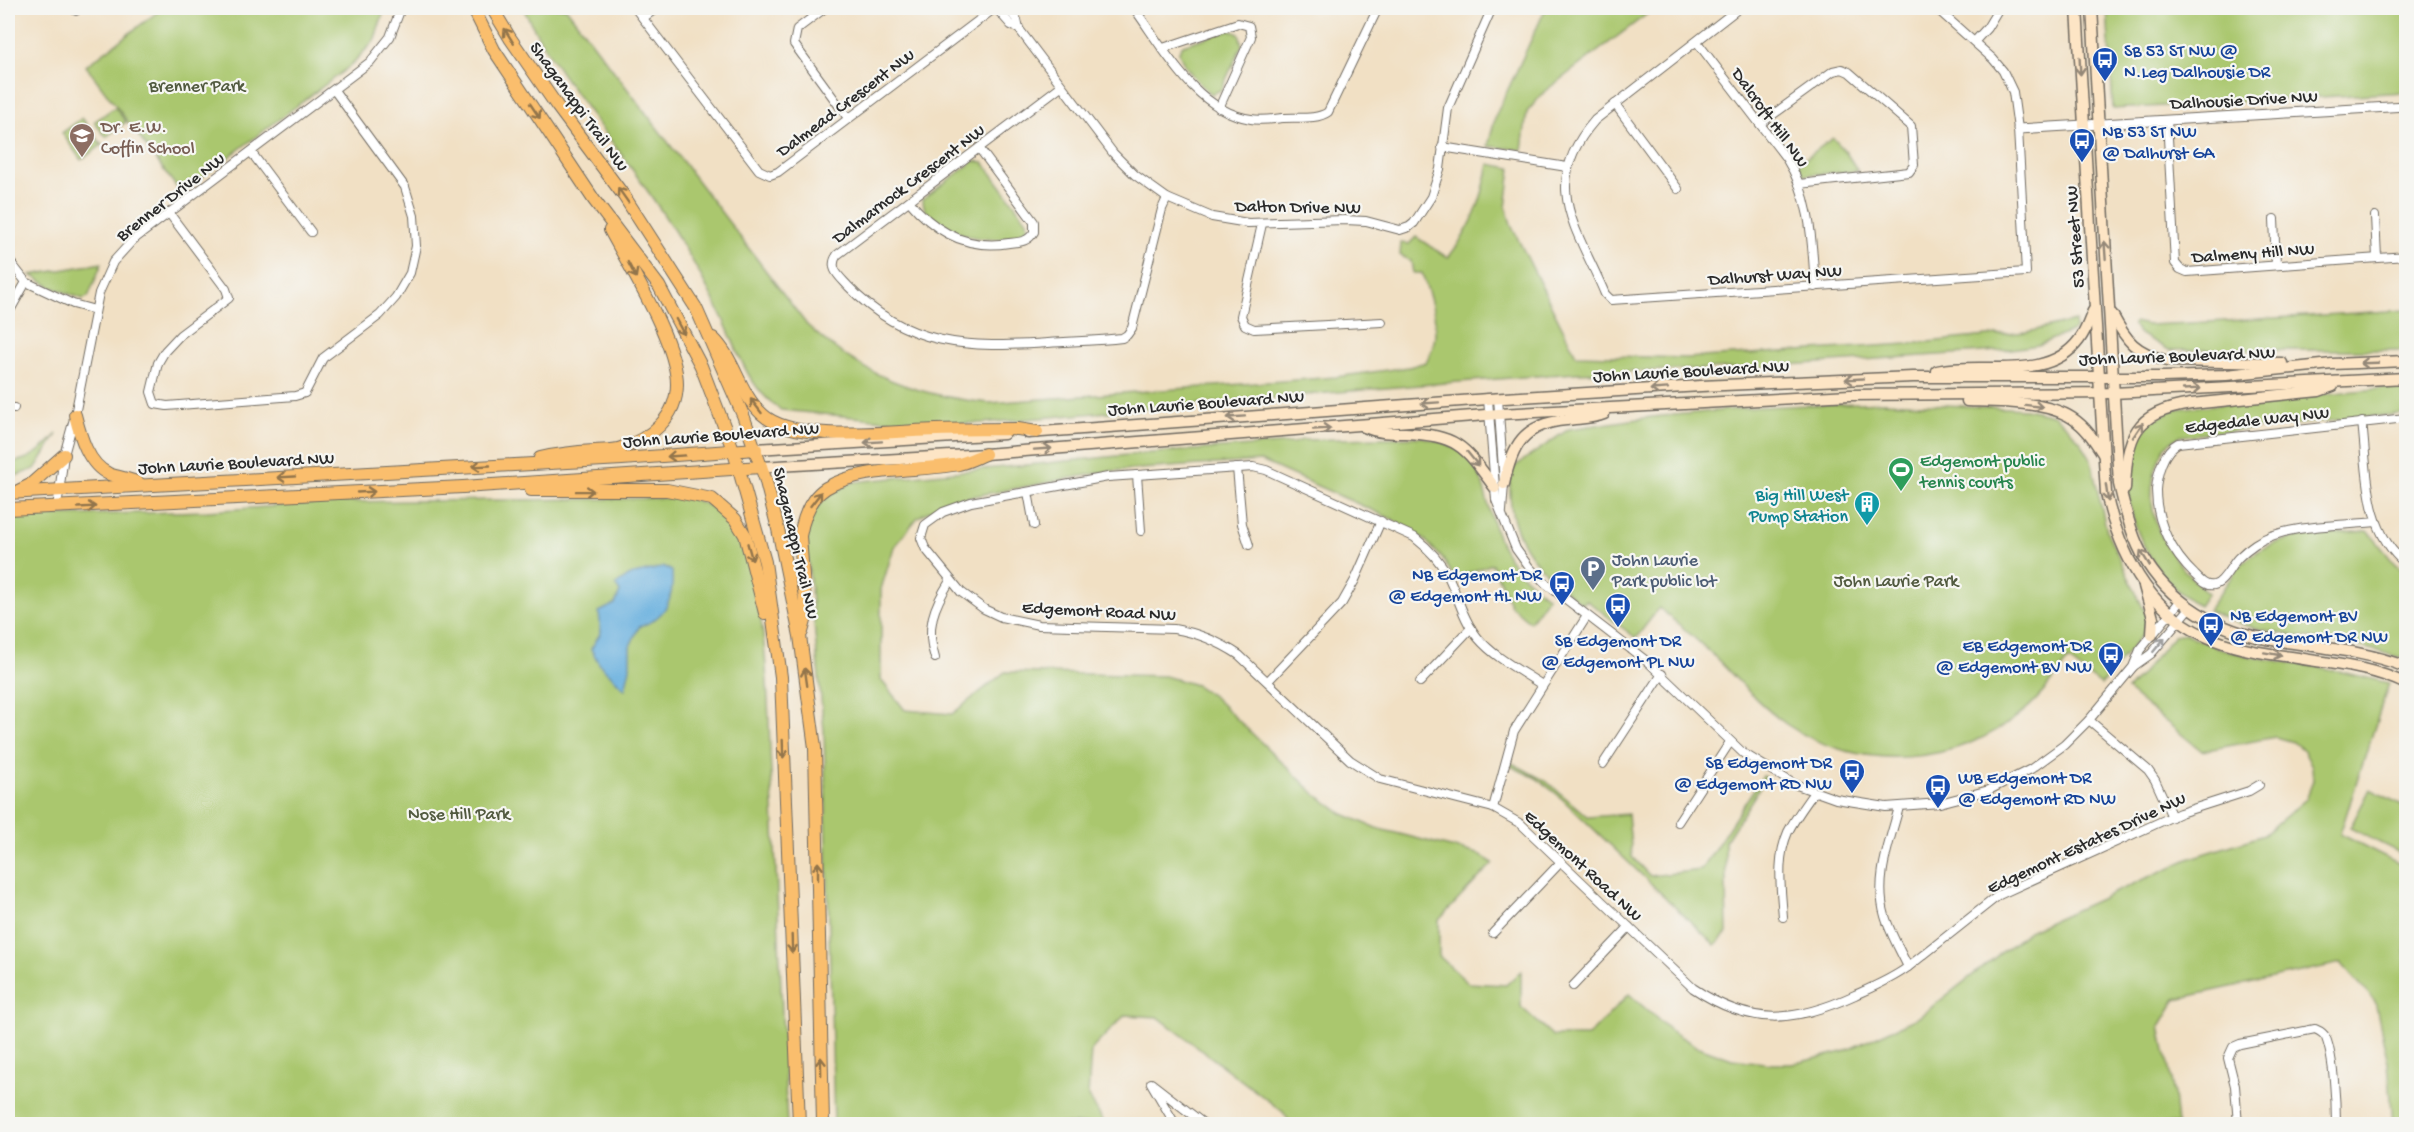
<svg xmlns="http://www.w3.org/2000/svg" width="2414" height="1132" font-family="'Gochi Hand',sans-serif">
<rect width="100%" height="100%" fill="#f6f6f2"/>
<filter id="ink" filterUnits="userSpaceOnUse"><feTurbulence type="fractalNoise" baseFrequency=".0167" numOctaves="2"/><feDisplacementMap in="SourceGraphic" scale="12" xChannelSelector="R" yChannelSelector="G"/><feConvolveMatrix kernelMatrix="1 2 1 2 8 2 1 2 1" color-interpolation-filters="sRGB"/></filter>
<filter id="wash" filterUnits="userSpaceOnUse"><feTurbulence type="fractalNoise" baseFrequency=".008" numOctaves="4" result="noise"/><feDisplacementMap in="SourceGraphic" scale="24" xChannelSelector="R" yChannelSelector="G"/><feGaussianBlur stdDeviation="1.35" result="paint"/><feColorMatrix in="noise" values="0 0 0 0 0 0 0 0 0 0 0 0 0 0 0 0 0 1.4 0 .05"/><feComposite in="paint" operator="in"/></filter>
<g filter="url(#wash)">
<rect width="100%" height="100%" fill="#f1e0c4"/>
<g fill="#aac76e" stroke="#6a794c" stroke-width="1.5">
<polygon points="163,8 385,8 374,41 350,66 181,193 86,66"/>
<path d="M523,8H566L807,325C862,376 917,396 990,403L1336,377L1409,367L1426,362C1444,333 1432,303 1422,273H1413L1411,261L1400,255L1401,243L1409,244L1416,237L1448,258C1473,226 1481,204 1489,164L1511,168L1506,208L1512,227L1576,355L1686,358L1908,344L2027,332L2075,321V330L2038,345L1998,351L1742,368L1576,373L1420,385L982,423L926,424L781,410C747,387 740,355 723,319C702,275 677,233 649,193C606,131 556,75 523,8Z"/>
<polygon points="1546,8 1655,8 1545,91 1527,112 1522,150 1488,146 1496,115"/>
<polygon points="2107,8 2406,8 2406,92 2113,109"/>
<path d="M1230,30L1239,34L1242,45L1221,90L1212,94C1202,88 1179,62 1179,51L1183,45Z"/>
<polygon points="115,107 126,122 106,137 94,122"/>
<polygon points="82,118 102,145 81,160 62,133"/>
<polygon points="1833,138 1845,151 1858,171 1804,175 1798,164"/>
<path d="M974,161L983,162L1027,221L1028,227L1023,236C994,243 961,239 937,221C928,215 923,211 923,199Z"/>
<polygon points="102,263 88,297 83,299 51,287 31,275"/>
<polygon points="2406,310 2406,350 2169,350 2138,333 2133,324 2135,322 2147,325 2192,323"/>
<path d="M2406,386V413L2182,436C2168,440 2163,449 2158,462C2138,516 2169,560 2208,593L2199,606C2151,577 2116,512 2133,455C2136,444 2139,431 2149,423C2156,417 2166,414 2174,409Z"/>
<path d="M1884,402L2026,409L2053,415L2067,426L2081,442L2090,457L2107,532L2147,616L2144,632L2101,685L2068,660C2055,678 2041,697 2024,711C1958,767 1858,773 1786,724C1759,705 1737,679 1714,656C1696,639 1678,623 1659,608L1636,638L1586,600L1583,604C1534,568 1503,534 1511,469L1569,429L1652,417L1759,407Z"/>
<path d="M57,434L35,469L15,476L8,484V462C29,462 43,449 57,434Z"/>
<path d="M1421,437C1491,450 1478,485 1498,537C1508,563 1527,581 1548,597L1530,622L1511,606L1492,564L1455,578L1442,558L1425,540L1392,519L1261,461L1109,471L948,501L918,517L894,547L881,589V680L905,710L952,714L1005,672L1165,676L1196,685L1214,697L1314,793L1343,814L1376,828L1478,854L1493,863L1439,920V956L1468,983L1506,985L1521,971V1007L1553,1036H1588L1629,994L1671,1031L1696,1046L1732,1059L1772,1064H1792L1843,1052L1919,1017L2029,931L2191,858L2264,835L2306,799L2313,781L2312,766L2303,750L2293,742L2275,737L2202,751L2127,690L2174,636L2186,634L2216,647L2248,656L2329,669L2389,683L2340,834L2406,867V1124H2393L2388,1063L2375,1001L2341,963L2176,999L2160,1026L2174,1094L2177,1124H1291L1283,1112L1158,1017L1125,1015L1091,1050L1088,1096L1105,1124H834L824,731L806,538C813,505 823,496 853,482L1138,454L1293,443L1302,440Z"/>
<path d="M688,498C706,503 723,510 732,527C770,593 767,696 771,771C778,889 781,1007 787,1124H8V517L207,511L338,502Z"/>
<path d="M2368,531L2395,564L2406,571V660C2343,635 2267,642 2208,610C2218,597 2233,572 2244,562C2276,532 2326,535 2368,531Z"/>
<polygon points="1510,762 1546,781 1588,817 1628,814 1632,857 1650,876 1701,870 1760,780 1763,776 1766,778 1725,842 1727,933 1715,945 1558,795 1536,778 1510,766"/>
<polygon points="2370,789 2406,807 2406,856 2350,828"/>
</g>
<path fill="#66afde" stroke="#486d84" stroke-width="1.5" d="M664,567L672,571C674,599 667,617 639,627L630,646V668L625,689L600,665L591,649L601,632L599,612L615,604L620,592L616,585L630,575Z"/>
</g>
<g filter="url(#ink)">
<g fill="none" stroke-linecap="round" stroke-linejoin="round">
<defs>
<g id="minor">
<polyline points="635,8 759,170 770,175 778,172 995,8"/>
<polyline points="825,8 797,29 794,44 848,118"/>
<polyline points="996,8 1011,25 1019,29 1113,153 1135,175 1167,198 1212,217 1248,223 1345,220 1366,221 1400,230 1409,227 1414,223 1431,197 1440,169 1448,108 1492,8"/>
<polyline points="1008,8 1017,20 1019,29"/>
<path d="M1134,8C1164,49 1196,111 1251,119C1261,121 1272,119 1283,118C1297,117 1317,120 1328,112L1378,8"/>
<path d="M1739,8L1595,120C1538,185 1578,229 1605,294L1611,300L2026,272L2018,129L2013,92L2003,71L1993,59L1936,8"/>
<polyline points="76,11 76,8"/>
<polyline points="643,18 657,8"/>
<polyline points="1975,41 1987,28 1999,8"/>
<path d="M1697,42L1786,158C1811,197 1812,241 1815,287"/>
<polyline points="1163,48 1238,23 1249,26 1251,37 1219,108"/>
<path d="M1061,86L837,255C828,268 839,276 848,286C907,348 969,348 1048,343C1073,341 1097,341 1122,338L1127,335L1132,328L1162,209L1167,198"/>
<polyline points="1615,104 1678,189"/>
<polyline points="2167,120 2175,263 2180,269 2187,272 2406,256"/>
<polyline points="1760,124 1833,71 1842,69 1849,72 1911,126 1914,165 1909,172 1799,184"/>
<polyline points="1442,147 1567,167"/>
<polyline points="251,152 311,232"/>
<path d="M909,201C935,232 968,250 1009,243C1020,242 1028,242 1034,232V222L979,148"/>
<polyline points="169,213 226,289 229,298 180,335 165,351 158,363 151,392 155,404 167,406 295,396 305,393 323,358 380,315 396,297 410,273 416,246 414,216 405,187 334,90"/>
<polyline points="2375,216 2377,258"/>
<polyline points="2274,219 2276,265"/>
<polyline points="1262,224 1241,316 1245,325 1254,329 1382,322"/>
<polyline points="8,259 26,282 73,304 95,310"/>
<polyline points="8,314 26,282"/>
<polyline points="1498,398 1504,484 1502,511"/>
<polyline points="1488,399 1496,500 1516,549 1529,567 1545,583 1649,663 1743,753 1794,784 1836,799 1886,807 1940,803 1989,790 2031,769 2064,745 2089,720 2133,667 2140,650 2181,600"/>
<polyline points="8,407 14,408"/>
<path d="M2362,422C2368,472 2364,530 2406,564"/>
<polyline points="1237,468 1242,524 1249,545"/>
<polyline points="1137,475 1141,531"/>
<polyline points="1028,492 1034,525"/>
<polyline points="57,508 64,455 75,415 99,293 113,262 133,240 370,62 390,37 401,8"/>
<path d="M2376,522C2340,526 2285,524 2255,544C2249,548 2243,553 2238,558C2231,565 2224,583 2214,585C2206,587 2200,580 2195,575C2172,553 2156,523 2156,490C2157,474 2163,451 2178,443L2406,418"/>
<path d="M935,658C925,628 934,606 950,581"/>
<polyline points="2134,666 2151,654 2190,608"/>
<polyline points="1268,681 1342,603 1355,580 1381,521"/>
<polyline points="1420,682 1471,628"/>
<path d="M1542,685C1521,671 1495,658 1478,638C1463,620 1458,596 1448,576C1440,560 1428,548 1414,537L1266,470L1253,467L1108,477L971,502L943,512L925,525L921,538L925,548L961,592L984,609L1001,617L1039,625L1174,629C1199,633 1218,641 1239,655L1350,760L1380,779L1493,808L1521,824L1693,988C1751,1027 1794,1023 1855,995C1873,987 1892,979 1908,967C1900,950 1890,933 1885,916C1874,879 1890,842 1899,807"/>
<polyline points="2089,720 2148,770 2155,780 2172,817"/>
<polyline points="1603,764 1662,674"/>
<polyline points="1493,808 1514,731 1587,616"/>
<polyline points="1678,822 1730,742"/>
<path d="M1783,917C1781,888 1776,859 1788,832C1795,818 1805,805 1814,792"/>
<polyline points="1493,933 1561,862"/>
<polyline points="1908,967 1999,895 2180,813 2249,791 2259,785"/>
<polyline points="1573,986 1629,927"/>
<polyline points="1175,1124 1151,1083 1204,1124"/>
<path d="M2238,1124L2235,1086L2228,1058L2233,1047L2240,1044L2315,1029C2320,1031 2324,1033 2326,1038C2334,1059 2336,1102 2336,1124"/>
</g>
<polyline id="tertiary" points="2018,129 2406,106"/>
<g id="secondary">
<path d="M2077,8L2106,493C2118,550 2148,609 2203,635C2231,648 2261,653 2291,657C2331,664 2370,666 2406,684"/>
<path d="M2092,8L2119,484C2124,505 2129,526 2138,546C2160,595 2210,628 2262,638C2311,647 2360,649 2406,667"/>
<path d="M2112,314C2127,342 2135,352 2167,361L2282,363"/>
<path d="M1937,371C1982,361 2047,383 2079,340C2086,331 2089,321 2093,311"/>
<path d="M1967,401C1998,402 2046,401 2072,418C2086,427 2094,440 2103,454"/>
<path d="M1364,427C1378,433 1390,433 1405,433C1459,435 1465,447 1495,488"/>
<polyline points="1028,433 1488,399 1701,386 1913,377 2163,377 2226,375 2332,364 2406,361"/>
<polyline points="756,449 1004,434"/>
<polyline points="761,467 985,454 1499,414 1850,395 2113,393 2406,378"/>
<path d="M1504,484C1512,446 1523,424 1566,420C1579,418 1592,419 1604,414"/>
<path d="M2125,489C2127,435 2134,413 2191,404L2319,391L2333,386"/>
<polyline points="2144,586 2153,618 2152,635"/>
</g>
<g id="primary">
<polyline points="473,8 494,50 594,200 659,286 701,366 734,452 765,562 781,677 799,1124"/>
<polyline points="492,8 510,38 557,106 624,196 696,308 743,415 765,478 778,529 800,636 815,748 823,1124"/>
<path d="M713,338C735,359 739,393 762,414C793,444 894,431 936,430C964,429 991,429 1018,429L1037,432"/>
<path d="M75,415C80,435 88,465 109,474C119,478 131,478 140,484"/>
<path d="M540,458C558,454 576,452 594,451C603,450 613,451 621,448C651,439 677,417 677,384C677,342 630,268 610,230"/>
<polyline points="531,490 667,490 712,499 735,519 745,535 765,613"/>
<polyline points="18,491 30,485 64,455"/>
<polyline points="8,493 622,459 756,449"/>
<polyline points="8,509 463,487 761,467"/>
<path d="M802,632L806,617L800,536C803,519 810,498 826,488C862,466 918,472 959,464C968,462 977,457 985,454"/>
</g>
</defs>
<use href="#minor" stroke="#706a61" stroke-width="10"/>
<use href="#tertiary" stroke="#706a61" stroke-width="11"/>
<use href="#secondary" stroke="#706a61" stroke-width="13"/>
<use href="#primary" stroke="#706a61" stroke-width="14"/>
<use href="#minor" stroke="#fff" stroke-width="8"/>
<use href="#tertiary" stroke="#fff" stroke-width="9"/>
<use href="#secondary" stroke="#fde5c5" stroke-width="10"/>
<use href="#primary" stroke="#fabe6d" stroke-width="12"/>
</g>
<defs><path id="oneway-shaft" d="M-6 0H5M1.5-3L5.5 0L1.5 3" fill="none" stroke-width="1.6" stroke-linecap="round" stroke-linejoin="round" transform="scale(1.5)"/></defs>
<g stroke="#92744c">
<use href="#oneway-shaft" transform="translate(509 36) rotate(-122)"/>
<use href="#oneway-shaft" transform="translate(535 111) rotate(56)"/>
<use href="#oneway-shaft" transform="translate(623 195) rotate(-125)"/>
<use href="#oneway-shaft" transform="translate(632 270) rotate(62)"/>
<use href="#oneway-shaft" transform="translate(680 327) rotate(62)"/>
<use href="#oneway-shaft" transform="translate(756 406) rotate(-128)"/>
<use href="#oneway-shaft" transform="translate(676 456) rotate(176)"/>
<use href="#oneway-shaft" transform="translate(481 466) rotate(177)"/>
<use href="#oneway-shaft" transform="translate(286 477) rotate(177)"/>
<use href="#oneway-shaft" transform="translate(585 491) rotate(-1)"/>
<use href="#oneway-shaft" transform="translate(366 492) rotate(-3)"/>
<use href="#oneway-shaft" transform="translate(816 499) rotate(-52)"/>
<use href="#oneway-shaft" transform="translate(87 507) rotate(-3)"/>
<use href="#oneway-shaft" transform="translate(750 552) rotate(74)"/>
<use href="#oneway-shaft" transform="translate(806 677) rotate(-98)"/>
<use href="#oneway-shaft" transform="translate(783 749) rotate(88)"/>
<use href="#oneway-shaft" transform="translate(818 871) rotate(-90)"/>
<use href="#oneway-shaft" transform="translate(792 944) rotate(88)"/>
<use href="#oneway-shaft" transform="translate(821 1066) rotate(-91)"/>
</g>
<g stroke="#948878">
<use href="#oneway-shaft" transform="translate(2080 66) rotate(87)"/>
<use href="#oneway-shaft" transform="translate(2105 250) rotate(-94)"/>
<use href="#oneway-shaft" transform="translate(2369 363) rotate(178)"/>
<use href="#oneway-shaft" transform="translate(1854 379) rotate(177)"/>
<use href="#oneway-shaft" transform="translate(1659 389) rotate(176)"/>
<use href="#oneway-shaft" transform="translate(2192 389) rotate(-3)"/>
<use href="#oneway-shaft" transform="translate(1430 403) rotate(176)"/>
<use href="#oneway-shaft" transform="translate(2034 406) rotate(7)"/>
<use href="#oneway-shaft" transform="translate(1236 417) rotate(176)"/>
<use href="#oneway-shaft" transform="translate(1322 429) rotate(-4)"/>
<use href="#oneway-shaft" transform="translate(2138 430) rotate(-56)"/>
<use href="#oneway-shaft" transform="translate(873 442) rotate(176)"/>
<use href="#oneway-shaft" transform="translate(1043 449) rotate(-4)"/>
<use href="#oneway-shaft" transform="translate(1473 459) rotate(51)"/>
<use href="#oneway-shaft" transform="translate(2107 493) rotate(82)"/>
<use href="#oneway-shaft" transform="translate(2145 558) rotate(-122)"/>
<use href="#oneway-shaft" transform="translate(2273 654) rotate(10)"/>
</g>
<use stroke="#a0a0a0" href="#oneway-shaft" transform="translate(2159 645) rotate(-50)"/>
</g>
<defs>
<symbol id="bus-pin" viewBox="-11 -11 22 30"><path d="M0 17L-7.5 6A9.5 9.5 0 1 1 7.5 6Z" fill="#1a4fb4" stroke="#f6f6f2"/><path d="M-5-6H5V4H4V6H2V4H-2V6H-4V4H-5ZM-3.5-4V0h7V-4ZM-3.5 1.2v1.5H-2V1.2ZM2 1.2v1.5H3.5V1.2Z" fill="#fff"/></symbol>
<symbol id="school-pin" viewBox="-11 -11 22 30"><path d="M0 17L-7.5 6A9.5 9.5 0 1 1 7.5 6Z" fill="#8d6e63" stroke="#f6f6f2"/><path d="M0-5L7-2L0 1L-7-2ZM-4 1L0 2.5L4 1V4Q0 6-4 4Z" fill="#fff"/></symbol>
<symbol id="stadium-pin" viewBox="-11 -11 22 30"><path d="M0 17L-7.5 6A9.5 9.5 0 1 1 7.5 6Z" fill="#2e9e5b" stroke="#f6f6f2"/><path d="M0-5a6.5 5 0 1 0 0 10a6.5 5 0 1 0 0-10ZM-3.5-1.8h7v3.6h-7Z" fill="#fff"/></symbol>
<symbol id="building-pin" viewBox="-11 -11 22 30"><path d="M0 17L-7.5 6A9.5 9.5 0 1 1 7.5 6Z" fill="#0f9aa8" stroke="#f6f6f2"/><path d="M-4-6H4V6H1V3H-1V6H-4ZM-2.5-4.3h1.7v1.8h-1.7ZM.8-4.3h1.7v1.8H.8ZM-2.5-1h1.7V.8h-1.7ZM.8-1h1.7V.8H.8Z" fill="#fff"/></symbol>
<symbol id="parking-pin" viewBox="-11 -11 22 30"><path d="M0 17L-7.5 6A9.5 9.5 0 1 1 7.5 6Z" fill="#5c6f8a" stroke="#f6f6f2"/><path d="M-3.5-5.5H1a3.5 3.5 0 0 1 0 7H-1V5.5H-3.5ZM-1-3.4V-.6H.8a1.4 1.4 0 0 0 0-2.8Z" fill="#fff"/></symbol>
</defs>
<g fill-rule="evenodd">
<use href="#bus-pin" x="2090" y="45" width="30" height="40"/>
<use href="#school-pin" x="67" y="121" width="30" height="40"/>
<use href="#bus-pin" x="2067" y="126" width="30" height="40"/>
<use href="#stadium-pin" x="1886" y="455" width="30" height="40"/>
<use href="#building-pin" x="1852" y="489" width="30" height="40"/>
<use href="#parking-pin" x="1578" y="554" width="30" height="40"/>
<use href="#bus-pin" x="1547" y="569" width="30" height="40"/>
<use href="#bus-pin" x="1603" y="591" width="30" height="40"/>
<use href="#bus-pin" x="2196" y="610" width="30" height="40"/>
<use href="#bus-pin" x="2096" y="640" width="30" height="40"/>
<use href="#bus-pin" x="1837" y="757" width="30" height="40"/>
<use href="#bus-pin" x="1923" y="772" width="30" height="40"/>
</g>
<g text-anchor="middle" stroke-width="4.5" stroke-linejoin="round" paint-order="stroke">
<g font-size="18" fill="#164399" stroke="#f6f6f2" text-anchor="start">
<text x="2124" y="56">SB 53 ST NW @<tspan x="2124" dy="21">N.Leg Dalhousie DR</tspan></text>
<text x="2102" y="137">NB 53 ST NW<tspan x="2102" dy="21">@ Dalhurst GA</tspan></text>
<text x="1542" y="580" text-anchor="end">NB Edgemont DR<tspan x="1542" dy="21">@ Edgemont HL NW</tspan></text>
<text x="2230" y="621">NB Edgemont BV<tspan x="2230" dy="21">@ Edgemont DR NW</tspan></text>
<text x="1618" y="646" text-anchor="middle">SB Edgemont DR<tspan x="1618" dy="21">@ Edgemont PL NW</tspan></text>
<text x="2092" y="651" text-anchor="end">EB Edgemont DR<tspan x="2092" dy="21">@ Edgemont BV NW</tspan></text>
<text x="1832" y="768" text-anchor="end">SB Edgemont DR<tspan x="1832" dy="21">@ Edgemont RD NW</tspan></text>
<text x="1958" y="783">WB Edgemont DR<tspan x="1958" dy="21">@ Edgemont RD NW</tspan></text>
</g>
<g font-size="18" fill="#515a3f" stroke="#f6f6f2">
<text x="197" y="91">Brenner Park</text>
<text x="1896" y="586">John Laurie Park</text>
<text x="459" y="819">Nose Hill Park</text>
</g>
<g font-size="18" fill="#2b2b2b" stroke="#f6f6f2">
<text transform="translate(2244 99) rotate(-3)" y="6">Dalhousie Drive NW</text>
<text transform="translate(845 102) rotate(-37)" y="6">Dalmead Crescent NW</text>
<text transform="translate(580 106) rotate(54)" y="6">Shaganappi Trail NW</text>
<text transform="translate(1771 117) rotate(54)" y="6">Dalcroft Hill NW</text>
<text transform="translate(908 183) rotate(-37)" y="6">Dalmarnock Crescent NW</text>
<text transform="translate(170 196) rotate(-38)" y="6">Brenner Drive NW</text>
<text transform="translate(1298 206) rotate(1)" y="6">Dalton Drive NW</text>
<text transform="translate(2074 237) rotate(-94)" y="6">53 Street NW</text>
<text transform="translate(2253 252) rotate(-4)" y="6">Dalmeny Hill NW</text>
<text transform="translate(1775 274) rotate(-4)" y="6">Dalhurst Way NW</text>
<text transform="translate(2177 355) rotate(-2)" y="6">John Laurie Boulevard NW</text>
<text transform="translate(1691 370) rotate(-3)" y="6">John Laurie Boulevard NW</text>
<text transform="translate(1206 402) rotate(-4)" y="6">John Laurie Boulevard NW</text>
<text transform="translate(2257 419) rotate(-6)" y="6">Edgedale Way NW</text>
<text transform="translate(721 434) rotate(-4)" y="6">John Laurie Boulevard NW</text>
<text transform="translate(236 462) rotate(-3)" y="6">John Laurie Boulevard NW</text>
<text transform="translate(797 543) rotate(77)" y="6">Shaganappi Trail NW</text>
<text transform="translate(1099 610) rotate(3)" y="6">Edgemont Road NW</text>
<text transform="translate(2086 842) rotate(-25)" y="6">Edgemont Estates Drive NW</text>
<text transform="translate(1584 865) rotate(43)" y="6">Edgemont Road NW</text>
</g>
<g font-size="18" fill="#785e54" stroke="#f6f6f2" text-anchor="start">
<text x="101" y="132">Dr. E.W.<tspan x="101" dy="21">Coffin School</tspan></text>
</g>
<g font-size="18" fill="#27864d" stroke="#f6f6f2" text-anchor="start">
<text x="1920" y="466">Edgemont public<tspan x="1920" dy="21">tennis courts</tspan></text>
</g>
<g font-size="18" fill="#0d838f" stroke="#f6f6f2" text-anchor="end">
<text x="1848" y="500">Big Hill West<tspan x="1848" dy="21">Pump Station</tspan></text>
</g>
<g font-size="18" fill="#4e5e75" stroke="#f6f6f2" text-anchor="start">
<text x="1612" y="565">John Laurie<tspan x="1612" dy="21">Park public lot</tspan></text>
</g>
</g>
<rect width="2414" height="1132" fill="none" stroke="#f6f6f2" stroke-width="30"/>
</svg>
